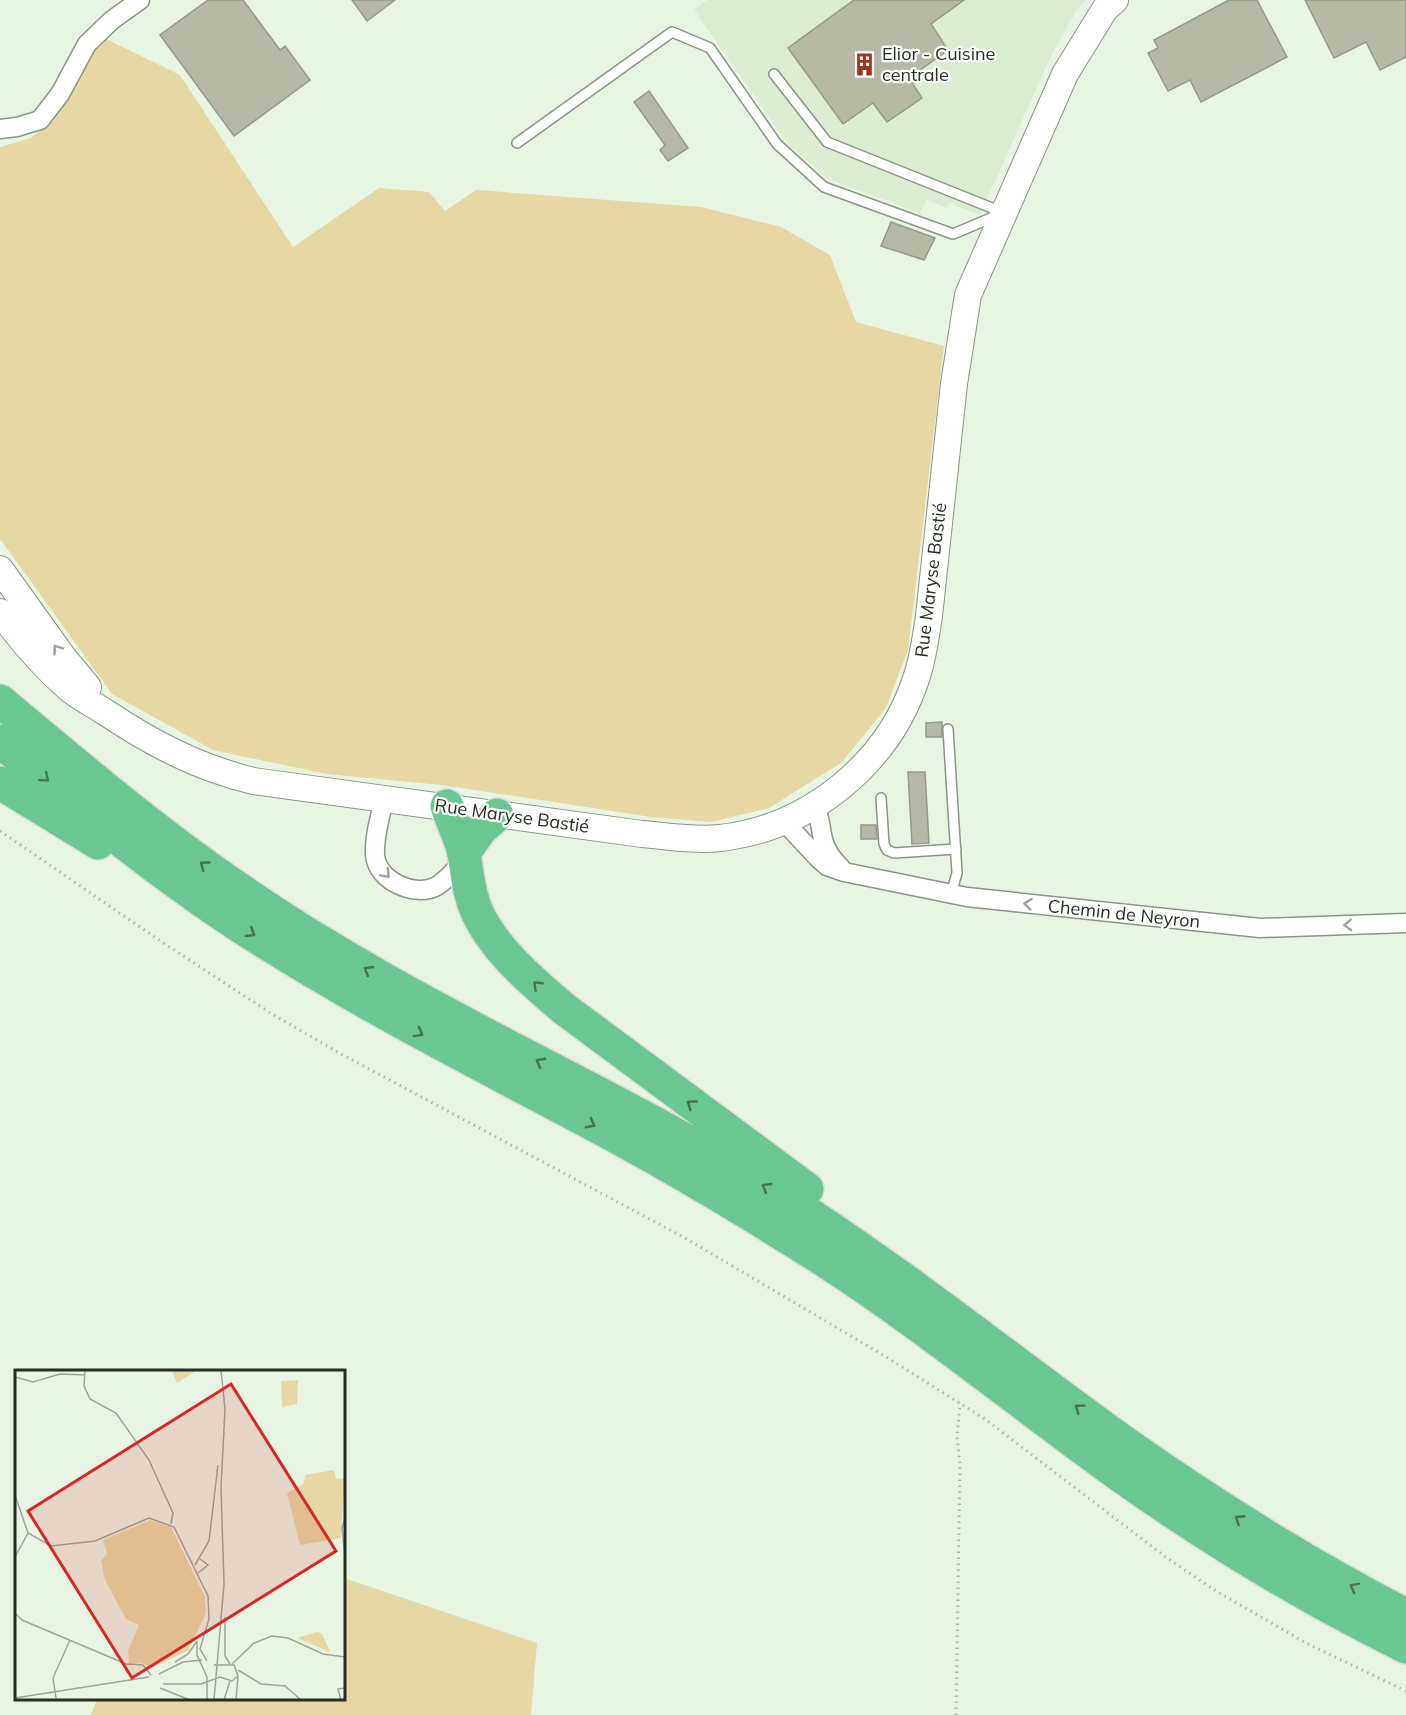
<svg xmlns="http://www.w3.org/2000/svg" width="1406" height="1715" font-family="Mulish,sans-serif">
<rect width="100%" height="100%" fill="#e9f5e3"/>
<polygon fill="#dbecd3" points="707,0 1086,0 1075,12 1049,60 980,215 949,203 946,208 927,199 920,213 828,179 788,144 694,10"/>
<g fill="#e5d8a5">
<polygon points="96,34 180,75 293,247 379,188 429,192 445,211 476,190 701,207 781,227 830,255 856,322 944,346 908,650 886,708 841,763 769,808 711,822 651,817 442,785 326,774 213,750 112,694 0,539 0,147 31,138 55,115"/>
<polygon points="344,1578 537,1643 531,1715 91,1715 97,1699 344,1698"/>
</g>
<g fill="#b5b9a5" stroke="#959986" stroke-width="1.5">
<polygon points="208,0 243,0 280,50 285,46 310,80 234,136 160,35"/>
<polygon points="352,0 395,0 367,21"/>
<polygon points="854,0 964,0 931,24 948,50 909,78 922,98 887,122 873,103 843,124 788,48"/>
<polygon points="1229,0 1257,0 1287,57 1201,102 1190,80 1168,91 1148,53 1158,48 1154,40"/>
<polygon points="1305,0 1406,0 1406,57 1380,70 1366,42 1334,58"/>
<polygon points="649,91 688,148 668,161 660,150 665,145 634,102"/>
<polygon points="891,222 935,238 924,260 881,246"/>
<polygon points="942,722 942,737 926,737 926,723"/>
<polygon points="908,772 925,772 929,843 912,844"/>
<polygon points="861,825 876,825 877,839 861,839"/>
</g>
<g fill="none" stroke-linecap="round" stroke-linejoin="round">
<defs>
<g id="service">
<polyline points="774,74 827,142 1002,212"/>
<polyline points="517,143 672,32 710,48 777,144 824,187 953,234 996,216"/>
<polyline points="948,729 957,873 951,894"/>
<polyline points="881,798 884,844 887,850 894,853 956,849"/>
</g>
<g id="minor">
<polyline points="0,129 17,127 40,120 60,94 87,44 112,20 140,0"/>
<path d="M384,800C380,817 374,837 375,855C377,881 415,898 437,886C447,880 456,869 464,860"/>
<path d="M815,805C820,816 820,827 823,839C825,850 833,860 841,868"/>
<polyline points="786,820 790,828 819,859 827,866 844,872 967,897 1260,928 1406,923"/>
</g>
<g id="secondary">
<polyline points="0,569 63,657 88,687"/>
<path d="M0,612C20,639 42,665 67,687C78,697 93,704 105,712C153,744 197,767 253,781L642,834C667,836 694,841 720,838C809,828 888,764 916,679C923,659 926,637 929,616L954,384L968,295L1065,74L1105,9L1115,0"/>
</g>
<g id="motorway">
<path d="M0,701C78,766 155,832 239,889C283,920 329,947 375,974C514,1054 662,1119 797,1206C910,1279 1015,1364 1125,1443C1215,1506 1308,1565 1406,1615"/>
<path d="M0,741C72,803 147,864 226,917C352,1001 489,1068 622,1140C686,1175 749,1213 811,1252C917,1319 1015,1400 1118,1474C1209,1539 1305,1597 1406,1647"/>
<polyline points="0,783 98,843"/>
<path d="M447,806C452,822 461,838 464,854C468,875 468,892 477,912C495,951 532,981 563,1008L807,1189"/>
<polyline points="464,853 481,829 497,815"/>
</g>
</defs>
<use href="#service" stroke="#8a9685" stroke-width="12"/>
<use href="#minor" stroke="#8a9685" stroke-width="21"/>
<use href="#secondary" stroke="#8a9685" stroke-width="28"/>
<use href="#motorway" stroke="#dddddc" stroke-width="36"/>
<g stroke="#aeb8a9" stroke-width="3" stroke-dasharray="1.5 4.5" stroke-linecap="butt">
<polyline points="0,831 162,942 272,1014 343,1055 685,1238 883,1355 985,1419 1167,1558 1216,1591 1306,1643 1406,1691"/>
<polyline points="956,1715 960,1464 957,1437 960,1403"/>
</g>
<use href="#service" stroke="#fff" stroke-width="9"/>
<use href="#minor" stroke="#fff" stroke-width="18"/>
<use href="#secondary" stroke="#fff" stroke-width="26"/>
<use href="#motorway" stroke="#6ac791" stroke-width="33"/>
</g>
<defs><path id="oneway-chevron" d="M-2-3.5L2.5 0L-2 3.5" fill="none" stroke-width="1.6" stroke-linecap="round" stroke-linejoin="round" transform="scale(1.5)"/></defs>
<g stroke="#9ea09d">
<use href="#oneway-chevron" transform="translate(57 649) rotate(-126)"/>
<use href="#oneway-chevron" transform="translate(386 874) rotate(47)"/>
<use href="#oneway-chevron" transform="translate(1028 904) rotate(-174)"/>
<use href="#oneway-chevron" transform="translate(1348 925) rotate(178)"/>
</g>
<g stroke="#467256">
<use href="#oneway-chevron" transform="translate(45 778) rotate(40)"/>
<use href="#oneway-chevron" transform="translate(204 865) rotate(-144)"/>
<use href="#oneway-chevron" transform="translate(251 933) rotate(32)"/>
<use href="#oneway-chevron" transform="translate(368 970) rotate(-149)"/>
<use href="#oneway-chevron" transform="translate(537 985) rotate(-136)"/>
<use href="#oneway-chevron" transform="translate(419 1033) rotate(29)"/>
<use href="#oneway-chevron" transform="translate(540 1062) rotate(-152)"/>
<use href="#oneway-chevron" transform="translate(691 1104) rotate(-144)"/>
<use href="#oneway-chevron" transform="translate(591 1124) rotate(28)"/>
<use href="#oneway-chevron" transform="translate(766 1187) rotate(-149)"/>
<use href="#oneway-chevron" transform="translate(1079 1408) rotate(-143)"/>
<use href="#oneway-chevron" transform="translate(1239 1519) rotate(-147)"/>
<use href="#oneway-chevron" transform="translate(1354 1587) rotate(-151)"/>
</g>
<defs>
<symbol id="building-bare" viewBox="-9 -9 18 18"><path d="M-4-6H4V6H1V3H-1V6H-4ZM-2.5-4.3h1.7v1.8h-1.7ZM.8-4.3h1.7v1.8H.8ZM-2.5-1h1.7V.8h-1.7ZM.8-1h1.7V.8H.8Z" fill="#9f361f" stroke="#fcfffb" stroke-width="2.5" paint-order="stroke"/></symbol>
</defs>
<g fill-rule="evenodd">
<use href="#building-bare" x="848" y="48" width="33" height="33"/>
</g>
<g text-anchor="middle" stroke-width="4.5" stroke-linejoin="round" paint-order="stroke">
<g font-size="18" fill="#282d26" stroke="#fcfffb" text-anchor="start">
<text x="882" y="60">Elior - Cuisine<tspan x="882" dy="21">centrale</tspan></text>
</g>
<g font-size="18" fill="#282d26" stroke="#fcfffb">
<text transform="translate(931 580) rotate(-83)" y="6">Rue Maryse Bastié</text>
<text transform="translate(512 816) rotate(8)" y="6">Rue Maryse Bastié</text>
<text transform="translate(1124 914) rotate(6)" y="6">Chemin de Neyron</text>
</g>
</g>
<g transform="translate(15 1370)">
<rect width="330" height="330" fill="#e9f5e3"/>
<path d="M157,0H182L162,13ZM283,10L282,34L267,37L266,11ZM319,100L321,109L330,108L326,168L285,175L272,123L289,113L290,105ZM135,150L156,157L190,227L191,243L173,281L136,298L127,293L114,294L113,281L124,255L111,249L90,210L86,191L92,183L88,170ZM302,262L307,263L315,282L282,268Z" fill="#e5d8a5"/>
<path fill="none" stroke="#9ca597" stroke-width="1.5" d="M70,0L69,16L75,29L101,43L134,90L158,143L156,154M0,7L18,12L45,4L70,5M0,125L13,163L36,176L80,171L134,148L159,157L193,226L194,249L185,279L192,291M330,148L327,158L330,187M0,187L13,163M180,195L194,171L203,95M183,203L193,195L185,189M0,243L7,250L111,294L128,295L136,305M210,247V286L215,294M182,272V285L192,307V330M160,292L173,284L182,271M217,294L239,273L257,266L273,268L308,284L330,287M223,300L246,314L271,316M144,304L168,292L187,290M148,314H186L205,307L217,311L223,306L219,295H199M269,315L286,330M145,318L175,330M0,328L134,307M41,328L38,308L55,270M199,330L209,214L206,118L210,39L206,0M209,330L215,311M221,330L223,306M326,330L323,319L330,318"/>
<path fill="#d62828" fill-opacity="0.15" stroke="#d62828" stroke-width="3" d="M216,14L321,181L117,308L13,141Z"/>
<rect width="330" height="330" fill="none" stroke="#282d26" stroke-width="3"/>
</g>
</svg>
